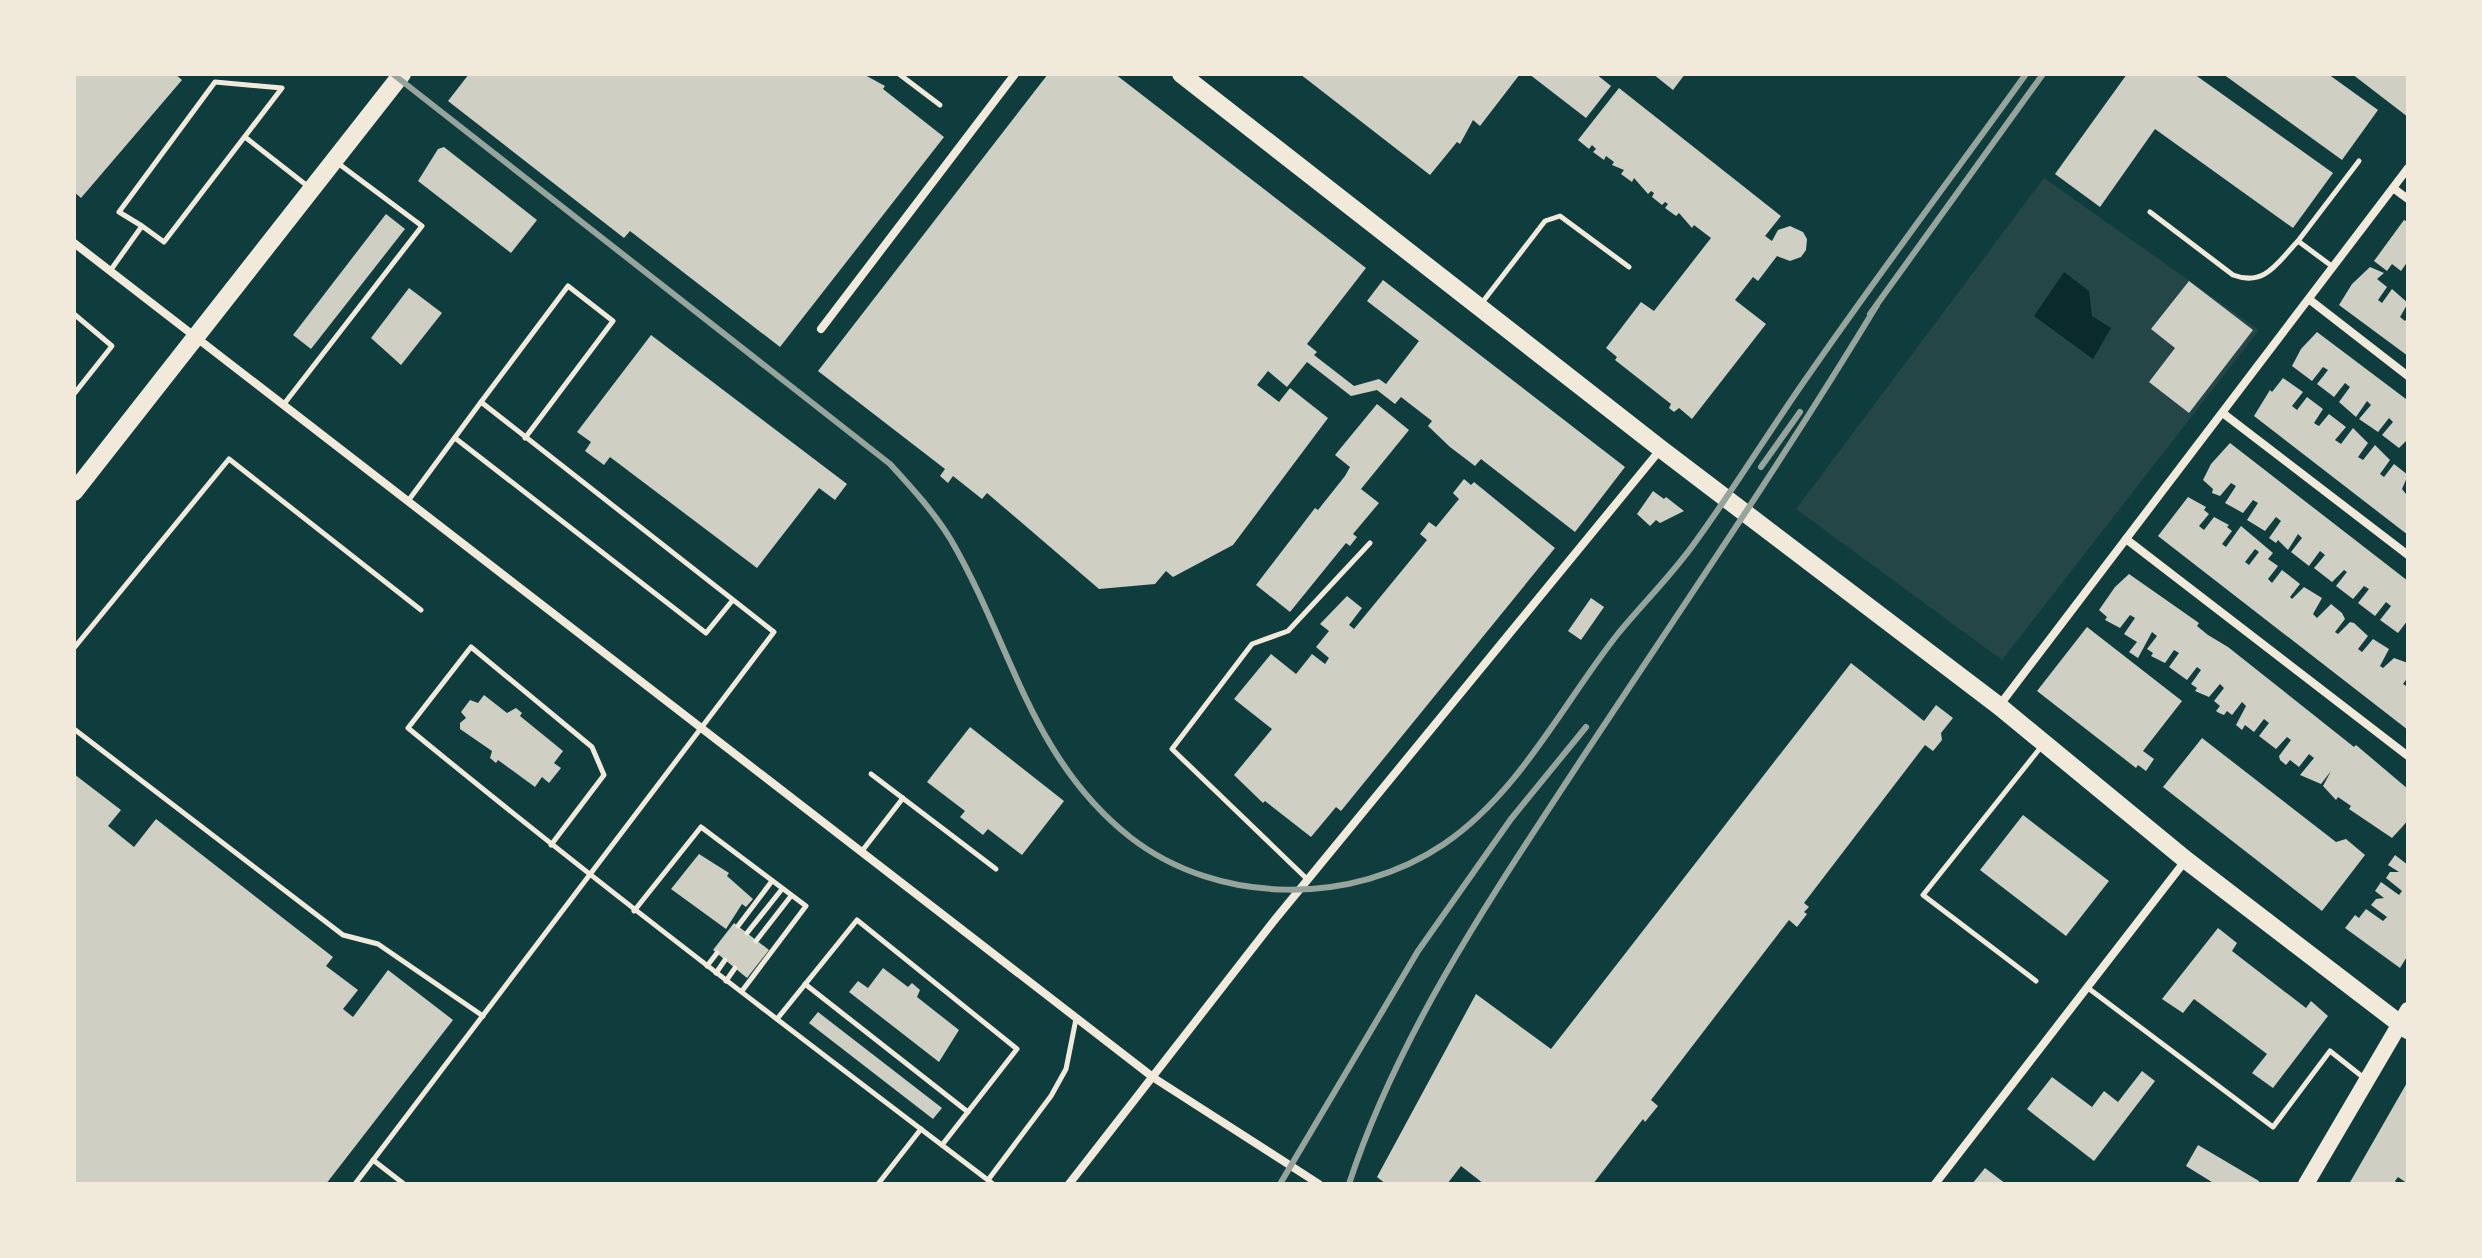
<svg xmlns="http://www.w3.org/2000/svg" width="2482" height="1258" font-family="Commissioner,sans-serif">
<rect width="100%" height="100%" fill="#0f3d3e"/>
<polygon fill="#244646" points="2044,178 2259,330 2002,660 1796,509"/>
<polygon fill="#0a2a2b" points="2064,272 2089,291 2092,316 2111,328 2093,359 2034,316"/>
<g fill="#cfcfc3" fill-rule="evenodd">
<polygon points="74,74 175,74 182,80 81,198 74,192"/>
<polygon points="469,74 863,74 885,86 883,89 944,137 780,347 630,231 624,238 448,101"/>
<polygon points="1048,74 1115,74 1366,268 1307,344 1317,352 1314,355 1354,386 1379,379 1386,384 1419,341 1367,301 1383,280 1625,467 1575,532 1481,459 1475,466 1450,447 1428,426 1432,421 1401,397 1395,404 1377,390 1351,396 1307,362 1287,387 1268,371 1257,385 1279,402 1290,388 1328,418 1233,545 1173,577 1166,571 1155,584 1099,589 987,493 982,499 953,476 948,483 940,476 945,469 818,371"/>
<polygon points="1300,74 1520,74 1480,126 1473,120 1460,144 1457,142 1430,175"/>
<polygon points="1529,74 1596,74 1611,86 1586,118"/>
<polygon points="1653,74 1685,74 1673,90"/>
<polygon points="2127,74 2194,74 2333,173 2293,228 2155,129 2100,207 2055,174"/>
<polygon points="2223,74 2328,74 2378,110 2342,160"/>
<polygon points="2352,74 2408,74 2408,117"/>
<polygon points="1619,88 1781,216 1765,236 1772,241 1778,230 1790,226 1803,232 1807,239 1806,250 1801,257 1790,261 1777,256 1758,281 1753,277 1735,300 1766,324 1692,419 1679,408 1674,412 1669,408 1671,404 1615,360 1617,357 1606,348 1641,302 1654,311 1711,238 1694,225 1692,228 1679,213 1676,216 1665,208 1668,204 1665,202 1662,205 1652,197 1654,193 1651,191 1648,194 1634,178 1632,182 1621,174 1624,170 1612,165 1614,162 1606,156 1604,160 1593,152 1596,149 1592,145 1589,149 1578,140"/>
<polygon points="444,147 537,220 511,253 418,181 438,149"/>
<polygon points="386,214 405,229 311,349 293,335"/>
<polygon points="2404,220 2408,222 2408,261 2401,271 2392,264 2387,271 2374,261"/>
<polygon points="2370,267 2384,273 2377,279 2387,287 2378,300 2382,303 2392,289 2408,303 2400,317 2405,321 2408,317 2408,356 2339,305 2352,284"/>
<polygon points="2189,281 2253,330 2189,413 2149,382 2175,348 2151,329"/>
<polygon points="409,288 442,313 401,365 371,338"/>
<polygon points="2317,332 2406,399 2408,439 2399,448 2382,435 2393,422 2389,418 2378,432 2359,419 2371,405 2367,401 2356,417 2339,402 2350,387 2345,383 2334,397 2317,384 2328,370 2323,367 2312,381 2292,366 2301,349"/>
<polygon points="651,335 847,484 835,500 819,488 757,568 610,457 604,465 585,451 591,442 577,432"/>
<polygon points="2283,378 2303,392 2292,406 2297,410 2307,397 2323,409 2314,423 2317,425 2319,426 2329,414 2346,427 2335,440 2341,444 2353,428 2368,443 2358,457 2363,460 2375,445 2390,460 2380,474 2384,477 2394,464 2408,475 2402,489 2406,494 2408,492 2408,535 2254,416 2270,390 2272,392"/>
<polygon points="1377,404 1409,430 1361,489 1379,503 1353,534 1357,537 1350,546 1346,543 1290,612 1256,585 1315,508 1318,510 1345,476 1350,467 1335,455"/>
<polygon points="2230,443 2408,581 2408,620 2398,633 2380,620 2391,606 2386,602 2375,616 2358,603 2369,589 2364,586 2353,599 2336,586 2347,572 2344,570 2332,582 2314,568 2325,555 2320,551 2309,566 2291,552 2302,538 2298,534 2288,550 2278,540 2276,543 2269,538 2281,521 2276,517 2265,531 2247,520 2258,503 2253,500 2243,513 2225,503 2236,486 2231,483 2220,496 2212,493 2213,489 2203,480 2211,464"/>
<polygon points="1464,479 1471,485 1474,482 1555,548 1341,811 1336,807 1311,837 1265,801 1263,803 1234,775 1272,729 1234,699 1271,654 1296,674 1312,654 1325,664 1329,658 1316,647 1329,631 1320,624 1347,596 1362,608 1349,625 1354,629 1427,540 1420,534 1429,522 1436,527 1459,499 1453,493"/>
<polygon points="1653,491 1664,499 1666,497 1684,511 1660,523 1656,520 1650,526 1637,514"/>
<path d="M2188,497L2206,507L2204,510L2209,514L2199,526L2204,530L2214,517L2229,525L2227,527L2232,531L2222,544L2226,547L2241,526L2273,553L2268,559L2278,566L2268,579L2272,583L2282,570L2300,584L2290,597L2292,599L2304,587L2322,598L2313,614L2317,618L2331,604L2342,613L2345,619L2335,632L2338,634L2350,622L2354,623L2368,636L2358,649L2362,652L2373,639L2389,649L2380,666L2383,668L2394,658L2408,663V677L2403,684L2408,687V730L2158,536ZM2255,549L2259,552L2249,565L2245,562Z"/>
<polygon points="2129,574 2199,623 2197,626 2208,635 2228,647 2354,747 2356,745 2408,789 2408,820 2403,826 2392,838 2349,809 2351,806 2338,797 2336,800 2323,786 2331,771 2321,784 2300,775 2314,758 2309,754 2299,767 2290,760 2286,765 2280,760 2279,756 2291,740 2287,737 2276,749 2259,736 2269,723 2264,719 2254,732 2245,725 2242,730 2236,725 2246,706 2242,702 2232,715 2227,711 2224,715 2219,713 2216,711 2220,706 2214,701 2224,688 2220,684 2209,697 2195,691 2197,688 2191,684 2201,670 2197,667 2187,680 2169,667 2179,653 2174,650 2165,663 2151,656 2153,653 2147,649 2157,636 2152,632 2138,658 2129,652 2137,642 2124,634 2135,618 2130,615 2120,628 2105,620 2107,617 2099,610 2115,587"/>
<polygon points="1591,598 1604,607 1581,640 1568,631"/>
<polygon points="2087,627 2182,701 2143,751 2154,759 2146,771 2138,765 2136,768 2037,691"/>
<polygon points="1851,663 1924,721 1936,705 1953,718 1941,733 1942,740 1933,751 1925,745 1804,903 1809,907 1804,912 1807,914 1797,927 1789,920 1651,1100 1658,1106 1645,1122 1643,1119 1593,1184 1484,1184 1461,1166 1447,1184 1386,1184 1377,1177 1476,994 1551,1049"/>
<polygon points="484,695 507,713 516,708 522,713 520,716 563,751 554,763 561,768 549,783 542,777 535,787 498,760 496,763 490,758 492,751 460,729 460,723 466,718 461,712 470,700 478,703"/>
<polygon points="970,727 1064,801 1022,855 988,829 983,835 960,817 965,811 927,782"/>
<polygon points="2202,738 2336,842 2346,839 2365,855 2322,911 2163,787"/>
<polygon points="74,774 121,810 108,826 134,847 156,819 333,957 326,966 358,990 343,1009 353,1017 388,970 453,1020 326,1184 74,1184"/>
<polygon points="2023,815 2109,881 2066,936 1980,870"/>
<polygon points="699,854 729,873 727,876 753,899 746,907 742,904 726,929 671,889"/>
<polygon points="2395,855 2408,865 2408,955 2400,968 2345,928 2355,915 2359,918 2366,909 2383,921 2387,917 2371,905 2376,899 2384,898 2375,891 2381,882 2399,895 2402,891 2386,878 2390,872 2399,872 2388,865"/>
<polygon points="734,923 769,950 747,978 713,950"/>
<polygon points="2218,928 2237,943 2232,951 2306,1008 2311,1001 2328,1016 2273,1088 2252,1073 2267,1054 2194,999 2183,1013 2162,999"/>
<polygon points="883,968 908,987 912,983 920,990 917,997 959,1030 939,1062 849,992 858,981 868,988"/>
<polygon points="818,1012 942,1108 933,1119 809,1023"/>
<polygon points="2142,1071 2155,1081 2094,1161 2027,1109 2052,1077 2092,1107 2104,1091 2118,1102"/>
<polygon points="2408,1081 2408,1184 2398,1177 2395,1181 2398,1184 2349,1184"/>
<polygon points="2198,1145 2259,1181 2258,1184 2215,1184 2186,1166"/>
<polygon points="1985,1168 2006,1184 1972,1184"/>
</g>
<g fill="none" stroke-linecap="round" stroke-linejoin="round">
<g stroke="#f1e9da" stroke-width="5">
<polyline points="899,74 940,105"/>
<polyline points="245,137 310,188"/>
<path d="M2150,212L2233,275C2265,287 2277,263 2298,241L2333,267"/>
<polyline points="2298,241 2359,161"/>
<polyline points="110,271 142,226 164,242 282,88 215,82 119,212 142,226"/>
<polyline points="1481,304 1545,221 1560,216 1629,267"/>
<polyline points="74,314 112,346 74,394"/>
<polyline points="481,402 568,286 613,321 525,438"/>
<polyline points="284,404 422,226 339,164"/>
<polyline points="455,438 706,633 732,601"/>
<polyline points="74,648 229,459 421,610"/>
<polyline points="74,729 343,935 378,944 483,1016"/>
<polyline points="871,774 996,869"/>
<path d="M551,845L604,775L592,747L471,647L408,728C599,885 796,1034 993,1184"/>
<polyline points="862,851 903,798"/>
<polyline points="1308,880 1172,749 1252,644 1288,631 1370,543"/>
<polyline points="634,911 701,827 806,906 742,991"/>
<polyline points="738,926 772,881"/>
<polyline points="747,933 782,889"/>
<polyline points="756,941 791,896"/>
<polyline points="707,966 717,953"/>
<polyline points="716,973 725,960"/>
<polyline points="726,981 735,968"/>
<polyline points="2036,981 1923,895 2041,747"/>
<polyline points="805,984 968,1112"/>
<polyline points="2088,988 2273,1127 2330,1051 2364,1078"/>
<polyline points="777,1019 857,920 1017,1049 942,1145"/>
<polyline points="373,1160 404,1184"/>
<polyline points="988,1180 1051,1096 1066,1069 1076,1019"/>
<polyline points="355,1184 774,632 481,402 408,501"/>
<polyline points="878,1184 921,1129"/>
</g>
<g stroke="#f1e9da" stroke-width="8">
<polyline points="2393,188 2408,199"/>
<polyline points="74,243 1154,1078 1319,1184"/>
<polyline points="2310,300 2408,376"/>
<polyline points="821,329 1015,74"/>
<polyline points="2224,414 2408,555"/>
<polyline points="2126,539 2408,756"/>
<polyline points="1999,706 2408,168"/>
<polyline points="1069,1184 1273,922 1660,450"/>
<polyline points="1935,1184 2185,861"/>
</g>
<polyline stroke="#f1e9da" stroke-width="16" points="2306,1184 2408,1010"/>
<g stroke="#f1e9da" stroke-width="18">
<polyline points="1181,74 1661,449 1999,706 2186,860 2408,1030"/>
<polyline points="74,492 402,74"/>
</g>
<g stroke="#97a49c" stroke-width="6">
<path d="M393,74L890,464C912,488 934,512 951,540C1012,645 1030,758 1130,837C1218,906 1353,906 1444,844C1520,792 1562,705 1617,635C1643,603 1673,574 1696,541C1736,486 1771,428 1810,373C1880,272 1954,174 2026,74"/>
<polyline points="1870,314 2043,74"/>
<polyline points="1761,467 1800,412"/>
<polyline points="1280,1184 1418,951 1511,819 1586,727"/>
<path d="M1349,1184C1398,1034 1491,897 1577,766C1678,613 1782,462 1877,305"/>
</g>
</g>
<rect width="2482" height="1258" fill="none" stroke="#f1e9da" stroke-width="152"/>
</svg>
